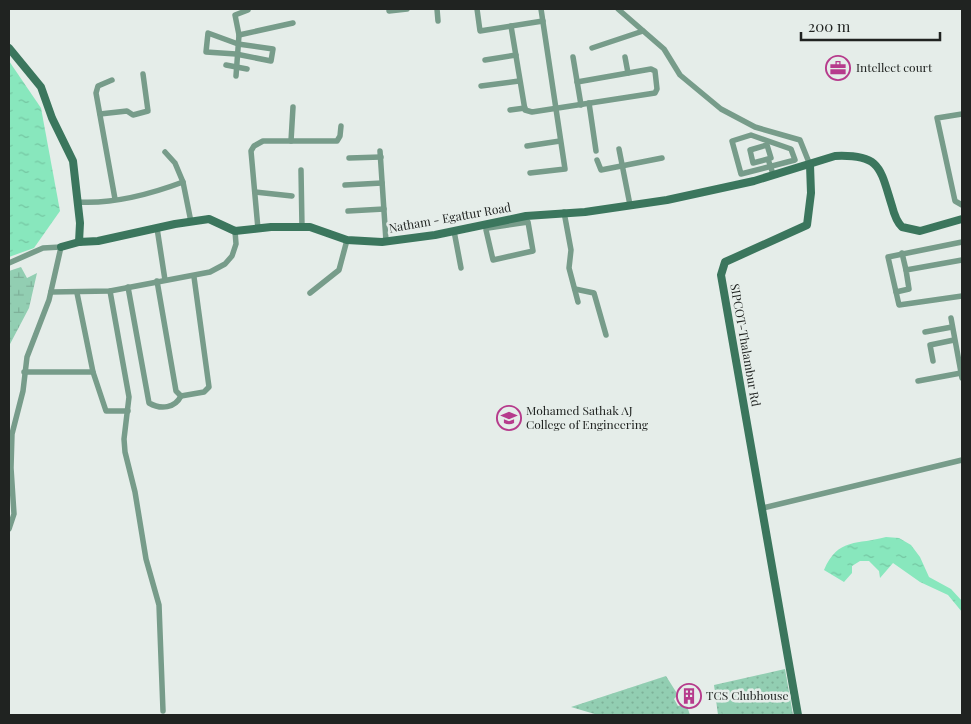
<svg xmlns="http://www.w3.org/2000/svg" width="971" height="724" font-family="'Playfair Display',serif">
<defs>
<pattern id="green-dots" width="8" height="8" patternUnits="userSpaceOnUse" patternTransform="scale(1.25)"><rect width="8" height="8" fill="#92ceb2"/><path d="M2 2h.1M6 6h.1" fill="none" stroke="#7eb199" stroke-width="1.8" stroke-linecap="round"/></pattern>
<pattern id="wetland-marsh" width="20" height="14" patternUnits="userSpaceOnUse" patternTransform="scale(1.25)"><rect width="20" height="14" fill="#92ceb2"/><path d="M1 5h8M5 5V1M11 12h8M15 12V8" fill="none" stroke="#7eb199"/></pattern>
<pattern id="water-ripples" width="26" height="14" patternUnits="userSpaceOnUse" patternTransform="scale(1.25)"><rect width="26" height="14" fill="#88e7bd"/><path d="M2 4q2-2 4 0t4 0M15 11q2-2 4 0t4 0" fill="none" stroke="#75c6a2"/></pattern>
</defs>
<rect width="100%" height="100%" fill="#e5ede9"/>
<g fill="url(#green-dots)">
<polygon points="785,669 793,715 718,715 714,685"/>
<polygon points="666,676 678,695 674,699 678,706 684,704 687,706 690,715 598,715 571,707"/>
</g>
<polygon fill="url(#wetland-marsh)" points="21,267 27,278 37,273 29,308 9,346 9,271"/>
<polygon fill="#92ceb2" points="732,693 736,714 723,715 718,695"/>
<g fill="url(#water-ripples)">
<polygon points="9,61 41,108 60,211 34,248 9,257"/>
<path d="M886,537L899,538L911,545L920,557L929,577L951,589L962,601V612L948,595L920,582L893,563L880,578L879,571L869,561H860L852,566V573L844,582L824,570C838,537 858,545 886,537Z"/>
</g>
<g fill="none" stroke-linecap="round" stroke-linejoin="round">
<g stroke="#779c8a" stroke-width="5.5">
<polyline points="437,9 438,21"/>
<polyline points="477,9 480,31 543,21"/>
<polyline points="618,9 664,49 680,75 721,109 755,127 800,140 810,165"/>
<polyline points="248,10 235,15 239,35 293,23"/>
<polyline points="389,11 407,9"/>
<polyline points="511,26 525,110 532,112 655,93 657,89 655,71 651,69 577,82"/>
<polygon points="208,33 238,44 273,49 271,61 236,54 206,52"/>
<polyline points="592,48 643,31"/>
<polyline points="573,57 581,105"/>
<polyline points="625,57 628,73"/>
<polyline points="485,60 516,55"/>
<polyline points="226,65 247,69"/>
<polyline points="236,76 239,35"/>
<polyline points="112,80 98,86 96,93 115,199"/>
<polyline points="481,86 519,81"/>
<polyline points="589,103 596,151"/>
<polyline points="510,110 525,108"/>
<polyline points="100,114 127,111 133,115 148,111 143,74"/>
<polyline points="962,114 937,118 955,201 962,205"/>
<polygon points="751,135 791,149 795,160 741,174 732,141"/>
<polyline points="291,141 293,107"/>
<polyline points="527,146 560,141"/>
<polyline points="619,149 630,205"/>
<polyline points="380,151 386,241"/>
<polyline points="165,152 175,163 183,182"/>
<polyline points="349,158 381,157"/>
<polyline points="768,159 771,158 767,145 750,150 753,163 768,159 772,171"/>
<polyline points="597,160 601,170 662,158"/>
<polyline points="301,170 302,227"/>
<polyline points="530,173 565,169 541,9"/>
<polyline points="345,185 382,183"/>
<polyline points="255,192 292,196"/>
<path d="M78,202C111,204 151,194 183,182L191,222"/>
<polyline points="348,211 384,209"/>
<polyline points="564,212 571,250 569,268 578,302"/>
<polyline points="157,228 165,280"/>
<polyline points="488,228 486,230 493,260 533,251 528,222 488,228 489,224"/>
<polyline points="258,229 251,151 254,146 263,141 337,141 340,136 341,126"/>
<polyline points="454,231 461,268"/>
<polyline points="962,242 888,257 899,305 962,296"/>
<polyline points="902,253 906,270"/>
<polyline points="9,263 43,248 61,247 49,300 27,357 23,391 12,434 11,468 14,514 9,529"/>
<polyline points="157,281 176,391 181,396 204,392 209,387 194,277"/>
<path d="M128,287L149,403C161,410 175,408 181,396"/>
<polyline points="575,289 594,293 606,335"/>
<polyline points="110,291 129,397 124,439 125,452 135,492 146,559 159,605 163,711"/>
<polyline points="51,292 110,291 210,272 225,264 232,256 236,244 235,231"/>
<polyline points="896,292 909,289 906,270 962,260"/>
<polyline points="77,293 93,372"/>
<polyline points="310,293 339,270 347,240"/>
<polyline points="951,318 962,378"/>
<polyline points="925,332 952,327"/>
<polyline points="933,361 930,345 954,340"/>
<polyline points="24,372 93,372 106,411 128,411"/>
<polyline points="918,381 961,373"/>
<polyline points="763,508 962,460"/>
</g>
<g stroke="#3b765d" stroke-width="8">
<path d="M9,48L41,87L52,118L73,161L80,223L79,242L98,241L175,224L209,219L235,231L271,227H310L347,240L382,242L435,235L526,216L585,212L667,200L754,181L835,156C881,154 880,168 892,206C894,214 896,221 902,227L920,231L962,219"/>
<polyline points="61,247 79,242"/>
<polyline points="798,715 721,275 725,262 807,225 811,193 810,165"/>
</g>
</g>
<defs>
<symbol id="office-ring" viewBox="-11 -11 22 22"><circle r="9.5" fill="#e5ede9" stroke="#b63b8c" stroke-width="1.5"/><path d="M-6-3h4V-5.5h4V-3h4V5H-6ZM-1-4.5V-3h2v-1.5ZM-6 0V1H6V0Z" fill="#b63b8c"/></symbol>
<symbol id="university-ring" viewBox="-11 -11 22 22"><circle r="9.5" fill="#e5ede9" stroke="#b63b8c" stroke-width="1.5"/><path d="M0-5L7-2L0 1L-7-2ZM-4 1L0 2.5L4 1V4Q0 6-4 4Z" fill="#b63b8c"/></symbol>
<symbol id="building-ring" viewBox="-11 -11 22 22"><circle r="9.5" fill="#e5ede9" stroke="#b63b8c" stroke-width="1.5"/><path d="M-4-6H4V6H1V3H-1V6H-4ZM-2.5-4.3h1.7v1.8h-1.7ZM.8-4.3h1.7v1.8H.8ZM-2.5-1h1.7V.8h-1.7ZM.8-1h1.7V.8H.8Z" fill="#b63b8c"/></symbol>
</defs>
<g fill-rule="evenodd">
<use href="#office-ring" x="824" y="54" width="28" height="28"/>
<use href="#university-ring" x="495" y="404" width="28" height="28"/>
<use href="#building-ring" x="675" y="682" width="28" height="28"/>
</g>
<g text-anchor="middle" stroke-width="5" stroke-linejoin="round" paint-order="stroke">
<g font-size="12" fill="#202321" stroke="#e5ede9" text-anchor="start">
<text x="856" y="72">Intellect court</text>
<text x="526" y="415">Mohamed Sathak AJ<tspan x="526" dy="14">College of Engineering</tspan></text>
<text x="706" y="700">TCS Clubhouse</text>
</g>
<g font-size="12" fill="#202321" stroke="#e5ede9">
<text transform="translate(450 218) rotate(-10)" y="4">Natham - Egattur Road</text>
<text transform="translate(745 345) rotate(80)" y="4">SIPCOT-Thalambur Rd</text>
</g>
</g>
<rect width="971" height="724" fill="none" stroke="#202321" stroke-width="20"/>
<path d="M801 32v8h139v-8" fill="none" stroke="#202321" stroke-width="2.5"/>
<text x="808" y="32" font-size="15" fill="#202321" stroke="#e5ede9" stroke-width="4" paint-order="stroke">200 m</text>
</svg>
